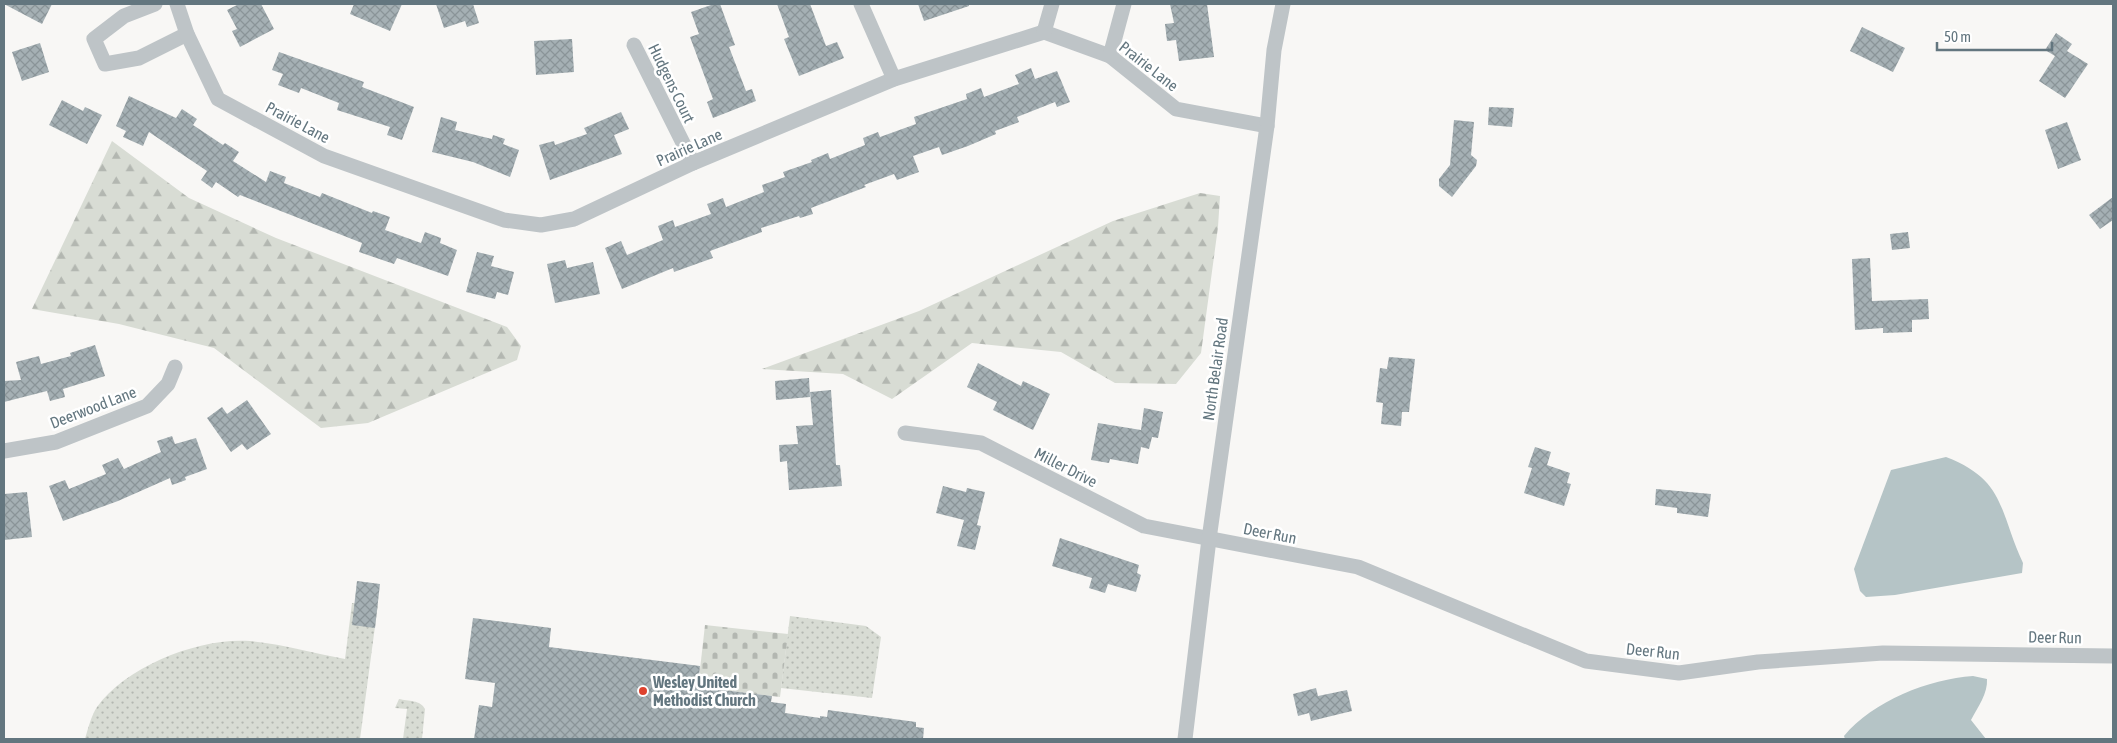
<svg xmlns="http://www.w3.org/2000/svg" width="2117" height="743" font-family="'Asap Condensed',sans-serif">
<defs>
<pattern id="grass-dots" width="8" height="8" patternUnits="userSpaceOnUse" patternTransform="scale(1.25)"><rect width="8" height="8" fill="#d8dcd4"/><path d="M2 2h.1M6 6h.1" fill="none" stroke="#b3b7b1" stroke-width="1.8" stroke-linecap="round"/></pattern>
<pattern id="forest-firs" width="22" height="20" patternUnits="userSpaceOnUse" patternTransform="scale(1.25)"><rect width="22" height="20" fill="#d8dcd4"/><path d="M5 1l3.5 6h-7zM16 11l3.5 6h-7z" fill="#b3b7b1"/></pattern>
<pattern id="cemetery-stones" width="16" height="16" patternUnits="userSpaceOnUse" patternTransform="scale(1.25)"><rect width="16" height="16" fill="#d8dcd4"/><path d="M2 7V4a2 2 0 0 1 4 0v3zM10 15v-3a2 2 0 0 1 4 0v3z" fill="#b3b7b1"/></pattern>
<pattern id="building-cross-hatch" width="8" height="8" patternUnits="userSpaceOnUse" patternTransform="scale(1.25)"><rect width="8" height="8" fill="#a5b0b4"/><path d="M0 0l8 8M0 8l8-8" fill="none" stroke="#8a9498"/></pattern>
</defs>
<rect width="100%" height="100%" fill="#f8f7f5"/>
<g fill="url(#grass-dots)">
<path d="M352,603L378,604L360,739H85C88,729 91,716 97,707C126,666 200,637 250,641C282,644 314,653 345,659Z"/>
<polygon points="790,616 866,626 881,637 872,698 781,688"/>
<path d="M399,699C408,701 421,700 425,709L422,739H403L407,709L395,708Z"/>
</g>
<g fill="url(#forest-firs)">
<polygon points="112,141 189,198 276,238 507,327 521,346 517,360 368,423 321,428 214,348 119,324 32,309"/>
<polygon points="1200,193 1220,196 1218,227 1201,353 1176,384 1115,383 1061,352 972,343 892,399 843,374 762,369 919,311 1113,221"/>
</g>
<polygon fill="url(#cemetery-stones)" points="705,625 788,634 780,697 698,687"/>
<g fill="#b5c4c6">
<path d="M1946,457C2006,480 1999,512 2023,563L2022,573L1895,595L1866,597L1860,591L1854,569L1891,470Z"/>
<path d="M1973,676L1987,679C1988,693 1978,707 1971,720L1986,739H1845L1844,736C1873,701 1929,679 1973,676Z"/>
</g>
<g fill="url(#building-cross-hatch)">
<polygon points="4,4 52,4 42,24"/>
<polygon points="239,4 261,4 274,29 240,47 232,31 237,29 227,10"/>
<polygon points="354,4 402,4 390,31 350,14"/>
<polygon points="436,4 473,4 479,23 467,27 465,21 444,28"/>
<polygon points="714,4 720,4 735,45 729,47 746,91 752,89 756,101 713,118 707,102 713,99 690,37 699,34 691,12"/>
<polygon points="777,4 810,4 826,46 837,42 844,58 799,76 784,39 789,37"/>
<polygon points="918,4 969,4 969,6 924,21"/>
<polygon points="1170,4 1207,4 1214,57 1179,61 1176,40 1167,41 1165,24 1174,23"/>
<polygon points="1862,27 1905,48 1893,72 1850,51"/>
<polygon points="2056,33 2072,44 2067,51 2088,64 2065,98 2039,81 2055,56 2045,50"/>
<polygon points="572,39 574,72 536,75 534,41"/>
<polygon points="40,43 49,72 22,81 12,52"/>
<polygon points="279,52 364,82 362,87 414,107 402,140 387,135 390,127 337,110 339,103 301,88 299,93 278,85 283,74 272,70"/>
<polygon points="1031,68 1035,79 1057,71 1070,102 1057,107 1055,102 1017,117 1019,122 995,131 996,134 968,146 942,155 939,147 913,156 919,172 897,180 894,174 864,185 866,187 811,208 813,214 800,218 799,216 761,228 762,232 710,251 713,258 674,272 673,268 622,289 605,248 621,241 627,255 663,240 658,226 673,220 675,227 711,214 707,204 723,198 726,207 764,192 762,185 785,177 783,172 812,162 811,160 828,153 830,159 865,145 863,138 878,132 880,137 916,124 914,117 967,99 966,94 981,88 984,97 1019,84 1015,75"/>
<polygon points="129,96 176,118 182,109 197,119 193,125 223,145 225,143 239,152 233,161 266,182 270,171 286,177 284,183 320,197 322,193 372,213 373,211 390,217 385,230 421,243 425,232 441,238 440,243 457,250 448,276 397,258 394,264 359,252 362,243 240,195 238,197 216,182 212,188 201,180 207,171 149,132 143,146 123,137 126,131 116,126"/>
<polygon points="62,100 83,111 85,107 102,115 87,144 49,125"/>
<polygon points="1489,107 1514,108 1512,127 1488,125"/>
<polygon points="621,112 629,129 614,135 622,154 550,180 539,145 554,141 555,145 587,134 584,128"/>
<polygon points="441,117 457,122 455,130 492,139 493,135 505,139 503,144 519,150 510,177 473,162 432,152"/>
<polygon points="1454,120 1474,122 1471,155 1477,160 1476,166 1452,197 1439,186 1439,179 1450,165"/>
<polygon points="2067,122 2081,160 2058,169 2045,130"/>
<polygon points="2113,197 2113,220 2100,229 2089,215"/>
<polygon points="1908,232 1910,248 1892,250 1890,234"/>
<polygon points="477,252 494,256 491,266 514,272 508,295 497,292 495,299 466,292"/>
<polygon points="1870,258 1872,301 1928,299 1929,319 1912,320 1912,332 1883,333 1883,328 1855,330 1852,259"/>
<polygon points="565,260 567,268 593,262 600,294 555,303 547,264"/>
<polygon points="95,345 105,376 63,389 65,397 50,401 47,391 4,402 4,381 21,380 16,362 39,356 41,364 71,356 70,353"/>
<polygon points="1389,357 1415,359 1409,412 1402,412 1401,426 1381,424 1383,403 1376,402 1380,368 1387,369"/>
<polygon points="978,363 1021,386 1023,381 1050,394 1033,430 993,410 997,402 967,387"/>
<polygon points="809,378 810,397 776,400 775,381"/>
<polygon points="831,390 836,465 840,465 842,486 789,490 787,461 780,462 779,445 798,444 796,426 813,425 810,392"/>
<polygon points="247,400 271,434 247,450 242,444 231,452 207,418 222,407 227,414"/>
<polygon points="1144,408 1163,412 1158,438 1152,437 1149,449 1141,447 1138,464 1110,459 1109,463 1091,460 1098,423 1141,430"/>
<polygon points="172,436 175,444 196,438 207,469 185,477 186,480 172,485 170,478 118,501 63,521 49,486 65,480 69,489 106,474 102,465 118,458 124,469 161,452 157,441"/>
<polygon points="1535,447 1551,452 1547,465 1570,473 1567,483 1571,484 1564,506 1524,493 1532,468 1528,467"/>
<polygon points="943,486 966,492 967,488 985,492 977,525 981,526 975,550 957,546 964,520 936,513"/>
<polygon points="1656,489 1711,494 1708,517 1677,513 1677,508 1655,505"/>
<polygon points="27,492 32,537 4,540 4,494"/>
<polygon points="1060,538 1139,565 1137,573 1141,575 1136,592 1108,584 1105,593 1089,588 1092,578 1052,566"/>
<polygon points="357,581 380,584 375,628 352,625"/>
<polygon points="473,618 551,628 549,647 700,666 698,687 772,696 771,702 786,704 785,713 820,718 820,716 827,717 828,710 916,722 916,727 924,728 923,739 474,739 479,705 492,707 495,683 465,679"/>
<polygon points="1316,688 1318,696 1347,690 1352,711 1311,721 1309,713 1298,716 1293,694"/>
</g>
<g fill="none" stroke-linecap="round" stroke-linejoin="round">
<g stroke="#bec4c7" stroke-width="15">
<polyline points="155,4 124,16 94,39 105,64 139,58 187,34"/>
<polyline points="177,4 187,34 218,99 324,156 504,220 541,225 574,219 693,163 894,79 1044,32 1110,56 1176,109 1267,126"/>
<polyline points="861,4 894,79"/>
<polyline points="1044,32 1052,4"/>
<polyline points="634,45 693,163"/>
<polyline points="1110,56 1124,4"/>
<polyline points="905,433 981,443 1144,526 1358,567 1586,661 1679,673 1758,662 1883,653 2113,656"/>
<polyline points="4,451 56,442 147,406 168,384 175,367"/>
<polyline points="1185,739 1209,539 1267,126 1274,50 1283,4"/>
</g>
</g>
<circle fill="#de422e" stroke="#fff" stroke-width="2" cx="643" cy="691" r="5"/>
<g text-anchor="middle" stroke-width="5" stroke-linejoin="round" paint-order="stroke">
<g font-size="16" fill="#63767f" stroke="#fff">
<text transform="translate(1149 66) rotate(38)" y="6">Prairie Lane</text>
<text transform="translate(672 83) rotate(64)" y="6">Hudgens Court</text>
<text transform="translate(298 122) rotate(28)" y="6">Prairie Lane</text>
<text transform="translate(689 147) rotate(-24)" y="6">Prairie Lane</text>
<text transform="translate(1215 369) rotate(-82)" y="6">North Belair Road</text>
<text transform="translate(93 407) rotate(-21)" y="6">Deerwood Lane</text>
<text transform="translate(1066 467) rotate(27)" y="6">Miller Drive</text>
<text transform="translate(1270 533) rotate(11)" y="6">Deer Run</text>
<text transform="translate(2055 637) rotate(1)" y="6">Deer Run</text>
<text transform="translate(1653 651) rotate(6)" y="6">Deer Run</text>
</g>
<g font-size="16" font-weight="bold" fill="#63767f" stroke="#fff" text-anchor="start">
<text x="653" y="688">Wesley United<tspan x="653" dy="18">Methodist Church</tspan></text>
</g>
</g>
<rect width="2117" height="743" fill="none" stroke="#63767f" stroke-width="10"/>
<path d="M1937 42v8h115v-8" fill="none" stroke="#63767f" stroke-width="2.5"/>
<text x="1944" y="42" font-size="15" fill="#63767f" stroke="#ffffff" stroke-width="4" paint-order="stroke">50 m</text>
</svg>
